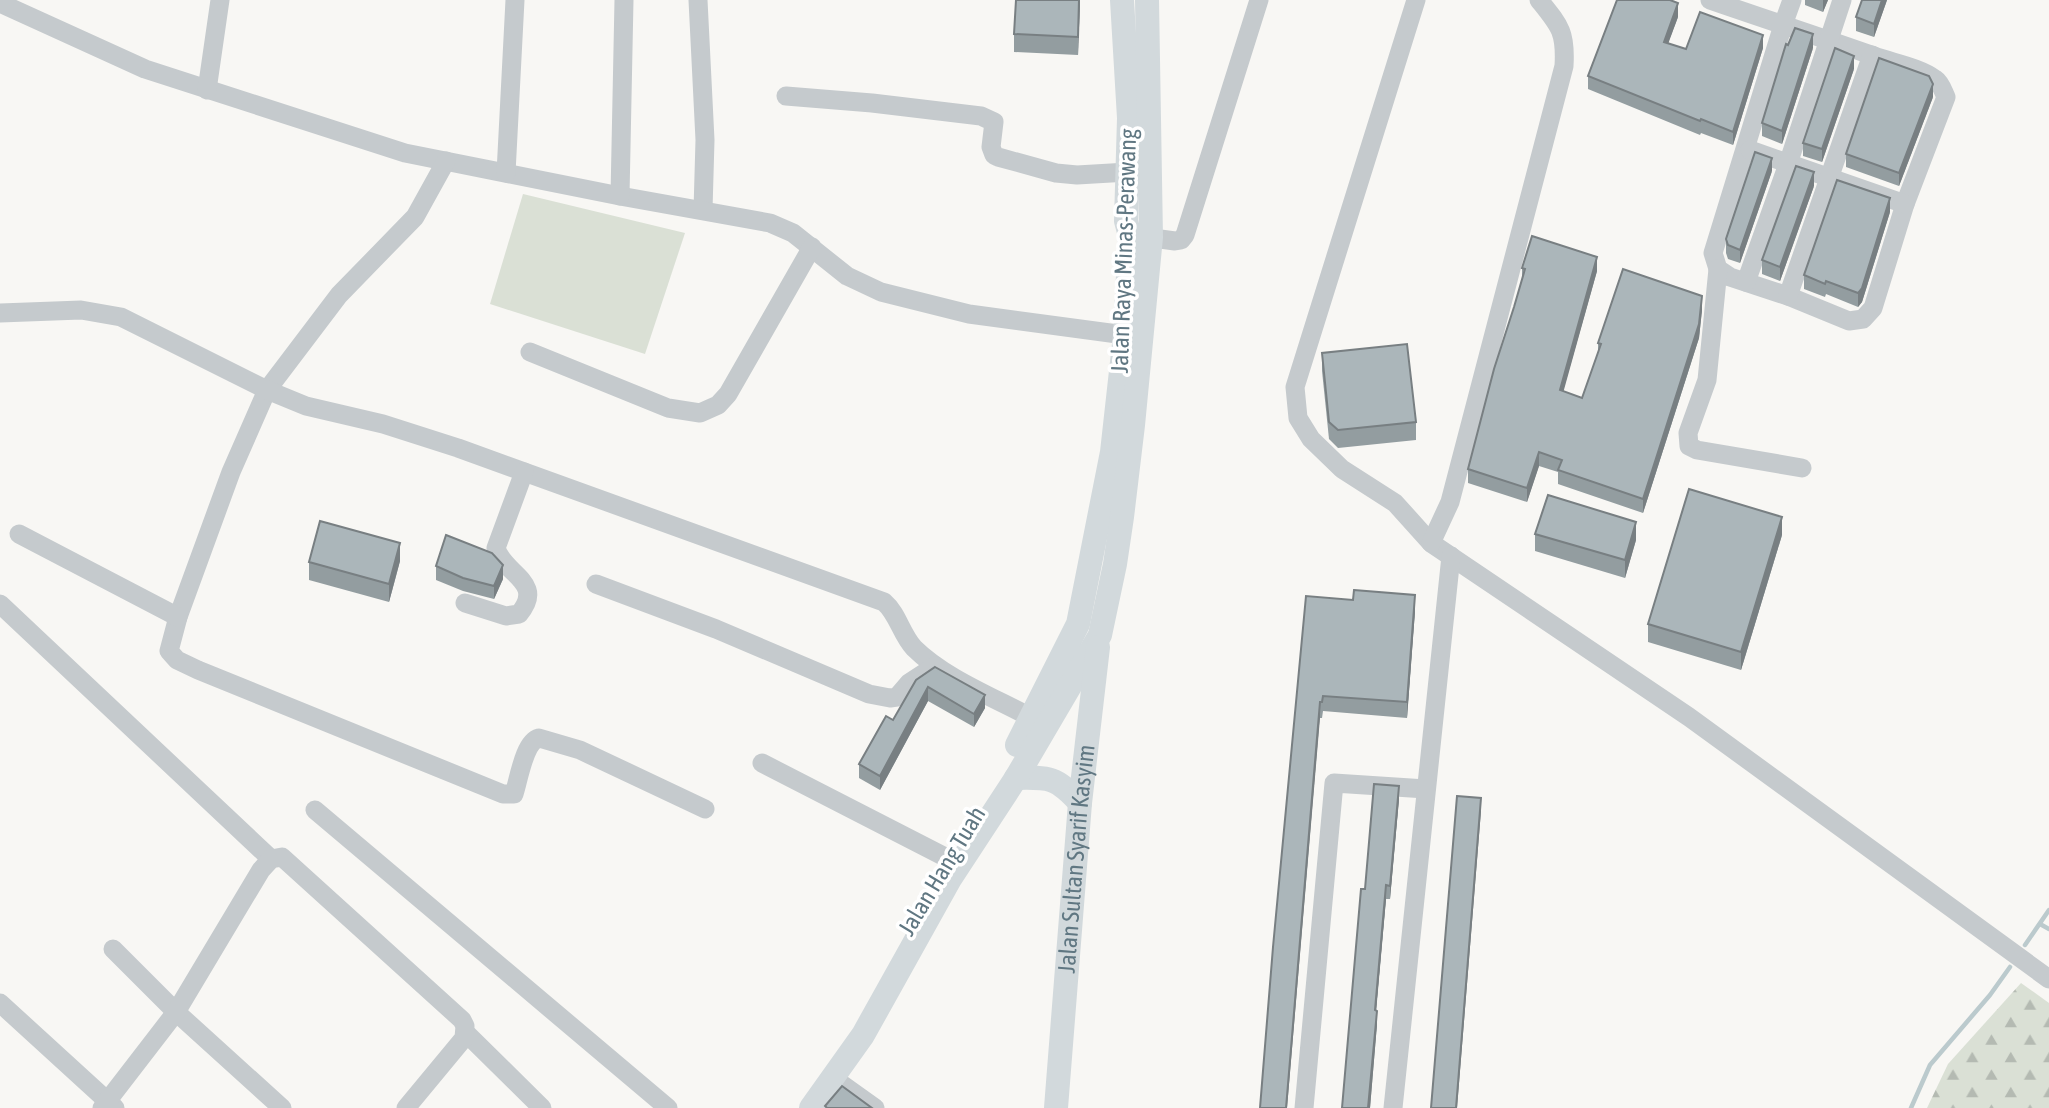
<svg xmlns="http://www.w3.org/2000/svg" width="2049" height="1108" font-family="'Asap Condensed',sans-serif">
<defs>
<pattern id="forest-firs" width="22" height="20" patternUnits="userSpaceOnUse" patternTransform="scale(1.75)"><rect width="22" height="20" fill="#dae0d5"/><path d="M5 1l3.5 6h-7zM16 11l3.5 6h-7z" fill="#b4bab2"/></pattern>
</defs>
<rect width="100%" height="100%" fill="#f8f7f4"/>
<polygon fill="url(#forest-firs)" points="2021,983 2049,1003 2049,1108 1927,1108 1948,1064"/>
<polygon fill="#dae0d5" points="523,194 685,233 645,354 490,304"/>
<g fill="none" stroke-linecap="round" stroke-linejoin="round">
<g stroke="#bbcacd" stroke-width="4.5">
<polyline points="2040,924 2049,929"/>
<polyline points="2025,945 2049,910"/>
<polyline points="1911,1108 1930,1065 1990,995 2010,967"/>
</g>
<g stroke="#c5cacd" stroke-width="19">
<polyline points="698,0 705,140 703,210"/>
<polyline points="1416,0 1295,387 1298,418 1311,439 1342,469 1395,503 1431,543 1689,717 2049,979"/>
<path d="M1710,0C1765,19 1820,37 1874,56C1893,63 1919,67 1935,79C1941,83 1943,91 1946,97L1905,204L1873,308L1863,319L1849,321L1788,296L1730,277L1718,269L1713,253L1783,25L1792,0"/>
<polyline points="0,3 145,69 405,153 620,196 770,223 793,233 847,276 881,292 969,314 1125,335"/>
<polyline points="207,90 220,0"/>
<polyline points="786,96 872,103 981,116 994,122 991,147 994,155 998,157 1056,173 1077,175 1128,172"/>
<polyline points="1750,150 1905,204"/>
<path d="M446,161L415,217L339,295L267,390L231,472L178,617L169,651L177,660L198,670L503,794H514C519,779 524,742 539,738L580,750L705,809"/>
<polyline points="506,173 515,0"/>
<polyline points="620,196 624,0"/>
<polyline points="1138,236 1175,241 1181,240 1185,235 1259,0"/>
<polyline points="1718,269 1707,380 1688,433 1689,446 1697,450 1802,468"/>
<polyline points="1746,282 1788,164 1842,0"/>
<polyline points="1788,296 1872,55"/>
<path d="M0,313L81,310L121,317L267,390L306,406L383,424L458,448L884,602C898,614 901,634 914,648C944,678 995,698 1032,718"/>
<polyline points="530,352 668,408 700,413 718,405 728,394 812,247"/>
<polyline points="19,534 178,617"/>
<path d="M1431,543L1450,502L1564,66C1566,32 1560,26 1539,0"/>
<polyline points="596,584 716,629 869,694 890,698 897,697 909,683 935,666"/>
<path d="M465,603L506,616L519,614C546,582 503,574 496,548L524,472"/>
<polyline points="0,604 271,859"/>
<polyline points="762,763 949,859"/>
<polyline points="315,810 668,1108"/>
<polyline points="113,949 176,1012 282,1108"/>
<polyline points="0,1003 115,1108"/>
<polyline points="465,1032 542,1108"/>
<polyline points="833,1078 875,1108"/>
<polyline points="102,1108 176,1012 261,870 271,859 282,857 462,1020 465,1026 464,1038 406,1108"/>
<polyline points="1304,1108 1334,783 1426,789"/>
<polyline points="1393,1108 1451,556"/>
</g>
<g stroke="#d2d9dc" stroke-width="24">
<polyline points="1017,745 1078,624 1112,452 1125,335 1130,236 1126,221 1129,118 1122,0"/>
<path d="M1016,778C1049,777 1057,777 1080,803"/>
<polyline points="811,1108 863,1035 950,879 1016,778 1100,635 1115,564 1122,517 1133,425 1151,237 1147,0"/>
<path id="s1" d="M1056,1108L1080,803L1098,647"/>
</g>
</g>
<g fill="#939da0">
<polygon points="1080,0 1078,55 1014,52 1014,34"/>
<polygon points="1805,0 1828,0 1823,12 1805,5"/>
<polygon points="1862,0 1887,0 1874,37 1856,31 1856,17"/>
<polygon points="1678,17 1668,43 1686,49 1763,48 1733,145 1701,133 1700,135 1588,89 1588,76"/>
<polygon points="1813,48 1782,144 1762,136 1762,123"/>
<polygon points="1854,69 1822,162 1803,156 1803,143"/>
<polygon points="1933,97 1899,186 1846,167 1846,154"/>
<polygon points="1772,171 1740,263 1728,259 1726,253 1726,239"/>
<polygon points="1814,186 1780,281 1762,274 1762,260"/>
<polygon points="1890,212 1862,302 1858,307 1826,294 1825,297 1804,289 1804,275"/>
<polygon points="1522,268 1597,271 1563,391 1582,398 1598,352 1598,343 1702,310 1699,338 1643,513 1558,484 1558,472 1539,466 1527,502 1468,483 1468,469 1522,279"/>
<polygon points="1322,353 1416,422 1416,440 1338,448 1329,439 1322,371"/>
<polygon points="1535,534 1636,540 1625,578 1535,551"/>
<polygon points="1782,535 1741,670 1648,642 1648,624"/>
<polygon points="400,561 389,602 309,580 309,562"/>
<polygon points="436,566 503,579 494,599 463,591 436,580"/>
<polygon points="1306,596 1415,611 1407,718 1323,711 1322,718 1320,718"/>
<polygon points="916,680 985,708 974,727 928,701 880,790 859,778 859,764 893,720"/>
<polygon points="1399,799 1390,899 1386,899 1376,1010 1377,1024 1370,1108 1342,1108 1365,889"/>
</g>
<g fill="#787f82">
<polygon points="1079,0 1080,0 1078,55 1078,37"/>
<polygon points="1823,0 1828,0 1823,12"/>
<polygon points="1882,0 1887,0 1874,37 1874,24"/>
<polygon points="1678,3 1678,17 1664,55 1664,42"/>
<polygon points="1813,34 1813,48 1782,144 1782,131"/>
<polygon points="1763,35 1763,48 1733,145 1733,132"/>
<polygon points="1854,56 1854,69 1822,162 1822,149"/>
<polygon points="1933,84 1933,97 1899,186 1899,173"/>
<polygon points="1772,158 1772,171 1740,263 1740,250"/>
<polygon points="1814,172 1814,186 1780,281 1780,267"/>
<polygon points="1890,198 1890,212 1862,302 1858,307 1858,293"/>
<polygon points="1597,257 1597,271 1560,404 1560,390"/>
<polygon points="1702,296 1702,310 1699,338 1643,513 1643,499"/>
<polygon points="1539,452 1539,466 1527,502 1527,488"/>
<polygon points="1782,517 1782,535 1741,670 1741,652"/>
<polygon points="1636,522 1636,540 1625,578 1625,560"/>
<polygon points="400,543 400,561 389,602 389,584"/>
<polygon points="503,565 503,579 494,599 494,586"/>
<polygon points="1415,595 1415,611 1407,718 1407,702"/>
<polygon points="928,687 928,701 880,790 880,776"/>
<polygon points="985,695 985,708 974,727 974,714"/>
<polygon points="1320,702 1320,718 1287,1108 1286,1108"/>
<polygon points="1399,786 1399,799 1390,899 1390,886"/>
<polygon points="1481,798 1481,811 1457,1108 1456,1108"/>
<polygon points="1386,885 1386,899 1375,1024 1375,1010"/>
<polygon points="1377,1011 1377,1024 1370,1108 1368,1108"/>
</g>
<g fill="#abb6ba" stroke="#787f82" stroke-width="2">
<polygon points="1016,0 1079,0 1078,37 1014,34"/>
<polygon points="1617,0 1670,0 1678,3 1664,42 1686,49 1700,12 1763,35 1733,132 1701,119 1700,121 1588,76"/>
<polygon points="1862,0 1882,0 1874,24 1856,17"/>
<polygon points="1795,28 1813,34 1782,131 1762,123 1786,44 1788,45"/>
<polygon points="1835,48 1854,56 1822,149 1803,143"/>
<polygon points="1879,58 1929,76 1933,84 1899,173 1846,154"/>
<polygon points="1755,152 1772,158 1740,250 1728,245 1726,239"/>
<polygon points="1796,166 1814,172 1780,267 1762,260"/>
<polygon points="1837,180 1890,198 1862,288 1858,293 1826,281 1825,284 1804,275"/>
<polygon points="1532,236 1597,257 1560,390 1582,398 1601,344 1598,343 1623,269 1702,296 1699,324 1643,499 1558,470 1562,460 1539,452 1527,488 1468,469 1494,369 1514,307 1525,269 1522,268"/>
<polygon points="1407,344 1416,422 1338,430 1329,422 1322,353"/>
<polygon points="1689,489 1782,517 1741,652 1648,624"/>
<polygon points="1548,495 1636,522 1625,560 1535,534"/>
<polygon points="320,521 400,543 389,584 309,562"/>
<polygon points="446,535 492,553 503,565 494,586 463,578 436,566"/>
<polygon points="1354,590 1415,595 1407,702 1323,696 1322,702 1320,702 1286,1108 1260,1108 1273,947 1306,596 1353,600"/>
<polygon points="935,667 985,695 974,714 928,687 880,776 859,764 886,716 893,720 916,680"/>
<polygon points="1374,784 1399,786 1390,886 1386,885 1375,1010 1377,1011 1368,1108 1342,1108 1361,889 1365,889"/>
<polygon points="1457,796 1481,798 1456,1108 1431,1108"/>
<polygon points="842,1086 872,1108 827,1108 825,1106"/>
</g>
<g text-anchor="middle" stroke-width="7" stroke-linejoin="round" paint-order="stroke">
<g font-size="24" fill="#607782" stroke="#fff">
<text transform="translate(1124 251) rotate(-88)" y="8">Jalan Raya Minas-Perawang</text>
<text dy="8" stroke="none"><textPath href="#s1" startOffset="250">Jalan Sultan Syarif Kasyim</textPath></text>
<text transform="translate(942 871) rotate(-59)" y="8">Jalan Hang Tuah</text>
</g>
</g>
</svg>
